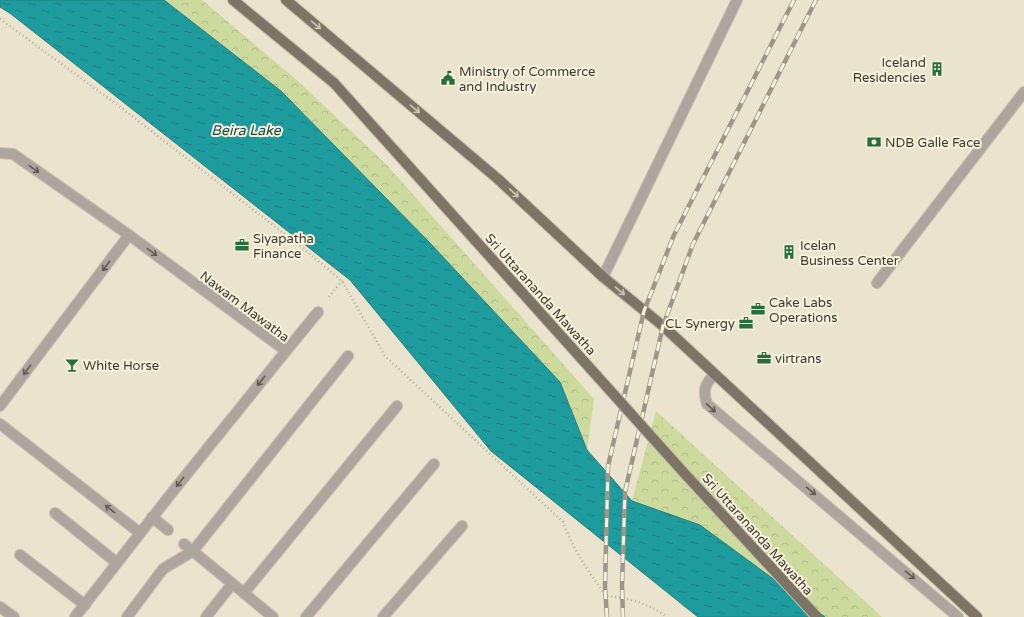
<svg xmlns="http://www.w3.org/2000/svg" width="1024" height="617" font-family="'Varela Round',sans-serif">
<defs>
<pattern id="park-crowns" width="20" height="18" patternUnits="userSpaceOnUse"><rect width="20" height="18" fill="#ccda9e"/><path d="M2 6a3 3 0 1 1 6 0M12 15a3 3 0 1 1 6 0" fill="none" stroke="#b0bc89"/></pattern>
<pattern id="water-ripples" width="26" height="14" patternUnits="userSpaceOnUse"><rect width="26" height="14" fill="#1d9b9d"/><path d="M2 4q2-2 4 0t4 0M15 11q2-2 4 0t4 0" fill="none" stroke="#1b8081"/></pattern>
</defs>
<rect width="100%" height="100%" fill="#eae3cd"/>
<g fill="url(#park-crowns)">
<polygon points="164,0 202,0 298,81 386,164 594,399 587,450 560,382 429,242 281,91"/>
<polygon points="656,411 882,617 825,617 700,525 632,501"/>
</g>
<polygon fill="url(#water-ripples)" stroke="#277e7d" points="0,0 164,0 281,91 429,242 560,382 587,450 632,501 700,525 825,617 698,617 491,451 350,280 11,14 0,7"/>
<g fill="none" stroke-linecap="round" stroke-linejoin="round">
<defs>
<g id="lane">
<polyline points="603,277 737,0"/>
<polyline points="286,351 318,312"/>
<path d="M714,375C704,385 703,391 707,404L958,617"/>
<polyline points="55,513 117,563"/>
<polyline points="152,517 168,530"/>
<polyline points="184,544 273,617"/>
<polyline points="20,555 85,605"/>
<polyline points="244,593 397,406"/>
<polyline points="0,607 14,617"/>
<polyline points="127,617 163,569 193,551 348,356"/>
<polyline points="206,617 232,584"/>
<polyline points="306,617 434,464"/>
<polyline points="383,617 462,526"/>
</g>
<g id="street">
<polyline points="0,153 13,154 129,235 286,351 170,495 75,617"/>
<polyline points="877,283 1024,92"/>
<polyline points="0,406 129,235"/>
<polyline points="0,424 140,533"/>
</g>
<g id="primary">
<polyline points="233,0 334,83"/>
<polyline points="286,0 498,179 603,277 663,326 977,617"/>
</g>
</defs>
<use href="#lane" stroke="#c4beab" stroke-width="12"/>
<use href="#street" stroke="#c4beab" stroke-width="12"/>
<use href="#primary" stroke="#c4beab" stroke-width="12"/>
<g stroke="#b1ab9a" stroke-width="2.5" stroke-dasharray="1 3" stroke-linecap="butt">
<path d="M0,19L115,103L304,249L342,281L385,356L563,522C573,550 589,572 606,596C627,597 650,604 667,617"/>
<polyline points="329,297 342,281"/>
</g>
<use href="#lane" stroke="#aca69e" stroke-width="10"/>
<use href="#street" stroke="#aca69e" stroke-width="10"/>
<use href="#primary" stroke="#7e7466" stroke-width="10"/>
<defs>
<g id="rail">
<polyline points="607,617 605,587 608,466 644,311 674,235 794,0"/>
<polyline points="623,617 622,586 625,492 663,326 693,244 816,0"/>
</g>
</defs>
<use href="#rail" stroke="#9c9787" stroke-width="4.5"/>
<use href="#rail" stroke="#f7f0da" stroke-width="3" stroke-dasharray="9" stroke-linecap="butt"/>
<defs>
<polyline id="primary-bridge" points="334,83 685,474 817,617"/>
</defs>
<use href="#primary-bridge" stroke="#c4beab" stroke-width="12" stroke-linecap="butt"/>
<use href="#primary-bridge" stroke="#7e7466" stroke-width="10"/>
</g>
<defs><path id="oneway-shaft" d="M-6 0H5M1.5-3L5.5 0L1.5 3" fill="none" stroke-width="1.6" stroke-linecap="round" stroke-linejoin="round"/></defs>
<g stroke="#cdc5b1">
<use href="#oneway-shaft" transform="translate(316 25) rotate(40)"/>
<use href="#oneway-shaft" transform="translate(415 109) rotate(40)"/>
<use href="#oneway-shaft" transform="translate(514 193) rotate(43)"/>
<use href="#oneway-shaft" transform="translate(620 291) rotate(40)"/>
</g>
<g stroke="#605c53">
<use href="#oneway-shaft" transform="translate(34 169) rotate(35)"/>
<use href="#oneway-shaft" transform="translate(152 252) rotate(36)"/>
<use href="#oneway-shaft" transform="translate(106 266) rotate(127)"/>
<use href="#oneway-shaft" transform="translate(27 370) rotate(127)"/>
<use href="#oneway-shaft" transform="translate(261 381) rotate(129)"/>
<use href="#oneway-shaft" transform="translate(711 408) rotate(43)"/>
<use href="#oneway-shaft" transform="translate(180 482) rotate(129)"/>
<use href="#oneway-shaft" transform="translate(811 491) rotate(40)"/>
<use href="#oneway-shaft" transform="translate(110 509) rotate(-142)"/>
<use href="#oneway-shaft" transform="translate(910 575) rotate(40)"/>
</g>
<defs>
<symbol id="building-bare" viewBox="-9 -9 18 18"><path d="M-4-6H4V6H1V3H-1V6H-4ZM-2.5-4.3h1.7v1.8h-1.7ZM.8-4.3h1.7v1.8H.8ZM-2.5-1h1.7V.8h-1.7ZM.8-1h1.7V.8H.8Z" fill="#266f3c" stroke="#f7f0da" stroke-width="2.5" paint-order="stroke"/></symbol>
<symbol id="civic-bare" viewBox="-9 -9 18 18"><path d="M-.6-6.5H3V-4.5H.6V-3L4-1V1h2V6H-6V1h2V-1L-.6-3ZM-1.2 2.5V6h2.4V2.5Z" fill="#266f3c" stroke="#f7f0da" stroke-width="2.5" paint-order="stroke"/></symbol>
<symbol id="bank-bare" viewBox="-9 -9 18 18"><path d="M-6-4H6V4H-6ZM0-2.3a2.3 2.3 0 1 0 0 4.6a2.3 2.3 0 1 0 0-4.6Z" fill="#266f3c" stroke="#f7f0da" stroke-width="2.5" paint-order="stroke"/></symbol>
<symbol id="office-bare" viewBox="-9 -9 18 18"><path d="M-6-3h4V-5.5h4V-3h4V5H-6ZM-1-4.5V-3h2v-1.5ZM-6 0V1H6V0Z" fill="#266f3c" stroke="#f7f0da" stroke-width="2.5" paint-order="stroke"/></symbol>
<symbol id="bar-bare" viewBox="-9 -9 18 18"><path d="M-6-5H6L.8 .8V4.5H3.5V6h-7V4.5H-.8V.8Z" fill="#266f3c" stroke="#f7f0da" stroke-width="2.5" paint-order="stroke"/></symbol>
</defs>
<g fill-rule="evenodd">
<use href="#building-bare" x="927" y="59" width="20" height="20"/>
<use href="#civic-bare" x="438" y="68" width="20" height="20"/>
<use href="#bank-bare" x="864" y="132" width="20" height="20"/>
<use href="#office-bare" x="232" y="235" width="20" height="20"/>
<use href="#building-bare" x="779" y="242" width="20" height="20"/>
<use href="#office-bare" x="748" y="299" width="20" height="20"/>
<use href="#office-bare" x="736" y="313" width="20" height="20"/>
<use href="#office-bare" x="754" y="348" width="20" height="20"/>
<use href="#bar-bare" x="62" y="355" width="20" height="20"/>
</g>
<g text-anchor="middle" stroke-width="4" stroke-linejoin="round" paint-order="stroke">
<g font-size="13" fill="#3f3c33" stroke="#f7f0da" text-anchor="start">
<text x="926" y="67" text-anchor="end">Iceland<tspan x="926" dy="15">Residencies</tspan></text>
<text x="459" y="76">Ministry of Commerce<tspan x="459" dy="15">and Industry</tspan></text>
<text x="885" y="147">NDB Galle Face</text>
<text x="253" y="243">Siyapatha<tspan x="253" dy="15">Finance</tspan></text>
<text x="800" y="250">Icelan<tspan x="800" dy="15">Business Center</tspan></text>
<text x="769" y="307">Cake Labs<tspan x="769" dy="15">Operations</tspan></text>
<text x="735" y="328" text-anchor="end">CL Synergy</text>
<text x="775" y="363">virtrans</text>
<text x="83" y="370">White Horse</text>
</g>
<g font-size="13" fill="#3f3c33" stroke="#f7f0da">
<text transform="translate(541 294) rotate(48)" y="5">Sri Uttarananda Mawatha</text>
<text transform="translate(245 306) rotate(37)" y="5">Nawam Mawatha</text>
<text transform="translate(758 534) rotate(48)" y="5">Sri Uttarananda Mawatha</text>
</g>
<g font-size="14" font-style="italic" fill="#194b4c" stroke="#f7f0da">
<text x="246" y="135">Beira Lake</text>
</g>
</g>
</svg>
